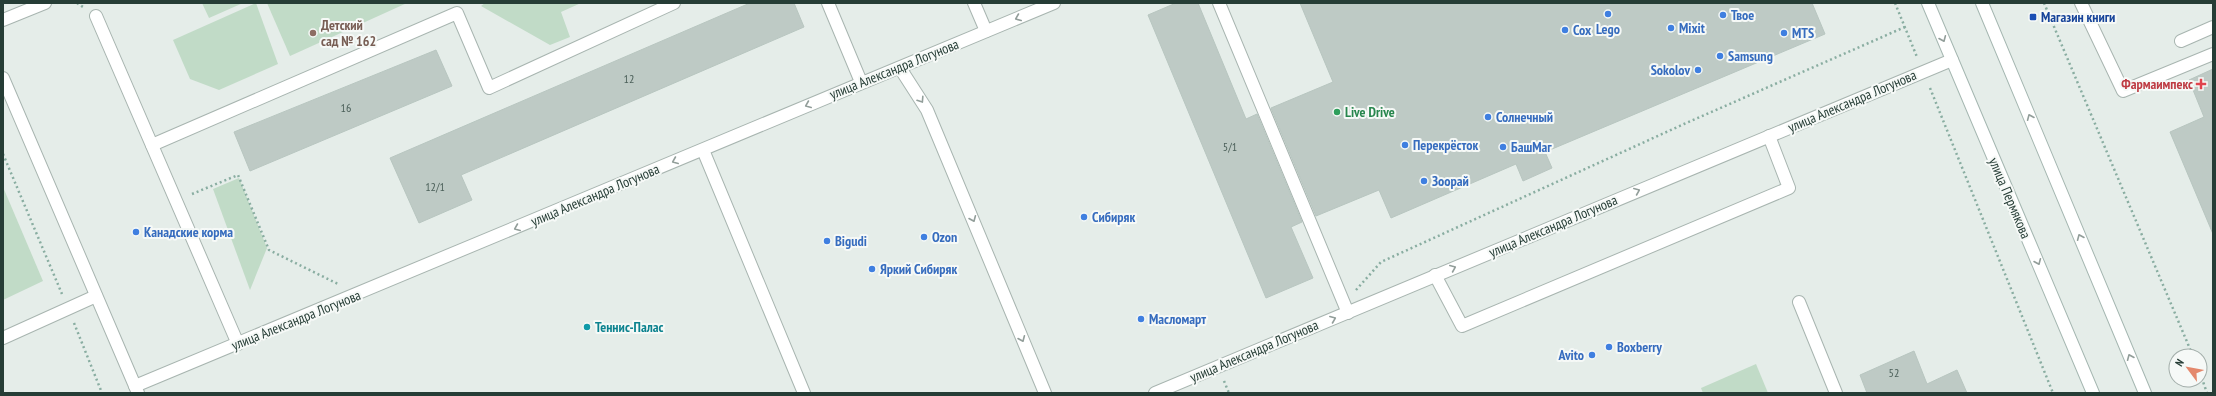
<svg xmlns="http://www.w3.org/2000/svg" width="2216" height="396" font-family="'PT Sans Narrow',sans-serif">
<rect width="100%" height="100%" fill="#e5ede9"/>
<g fill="#c1dbc7">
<polygon points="202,3 243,3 209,18"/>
<polygon points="256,3 278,64 219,90 190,79 173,40"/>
<polygon points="267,3 407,3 290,56"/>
<polygon points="485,3 581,3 561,12 570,37 550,45 481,6"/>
<polygon points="239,178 267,248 250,290 213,189"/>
<polygon points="3,187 43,281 3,300"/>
<polygon points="1756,364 1768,393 1703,393 1701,388"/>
</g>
<g fill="#becac5" stroke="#b8c6c0">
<polygon points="750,3 794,3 804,27 461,175 472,200 419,223 390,158"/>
<polygon points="1176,3 1198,3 1246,119 1257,114 1302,222 1291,227 1313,278 1266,298 1148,15"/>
<polygon points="1300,3 1812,3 1825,34 1545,152 1552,168 1523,181 1516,164 1391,218 1379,190 1316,216 1271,108 1333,82"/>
<polygon points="436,50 452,86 250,171 234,132"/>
<polygon points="2213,69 2213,234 2170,132 2204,117 2189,80"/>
<polygon points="1914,351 1927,384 1957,370 1967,393 1867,393 1860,375"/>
</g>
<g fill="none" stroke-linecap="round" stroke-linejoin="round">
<defs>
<g id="lane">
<polyline points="828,3 861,82"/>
<polyline points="974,3 986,31"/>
<polyline points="1219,3 1348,313"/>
<polyline points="2081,3 2123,91 2213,54"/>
<polyline points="96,16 238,344"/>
<polyline points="3,20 45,3"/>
<polyline points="2181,41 2213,27"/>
<polyline points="900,68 927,110 1045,393"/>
<polyline points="152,145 457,13 489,88 674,3"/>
<polyline points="703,150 804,393"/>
<polyline points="1435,275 1462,326 1789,188 1769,136"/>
<polyline points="1799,302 1836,393"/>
<polyline points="3,338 96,296"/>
</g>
<g id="street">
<polyline points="3,78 138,393"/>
<polyline points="135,386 1054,3"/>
<polyline points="1155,393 1952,60"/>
</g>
<g id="secondary">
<polyline points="1928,3 2093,393"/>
<polyline points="1982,3 2145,393"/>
</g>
</defs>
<use href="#lane" stroke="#a8b5b0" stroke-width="14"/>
<use href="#street" stroke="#a8b5b0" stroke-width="14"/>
<use href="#secondary" stroke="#a5b7b1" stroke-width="14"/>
<g stroke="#89ada1" stroke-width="2.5" stroke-dasharray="2 3" stroke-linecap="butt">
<polyline points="77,3 83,7"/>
<polyline points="1895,3 1917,57"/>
<polyline points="2044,3 2193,356"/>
<polyline points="1930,88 2053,393"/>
<polyline points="3,154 62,294"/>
<polyline points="192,194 238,175 269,250 338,284"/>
<polyline points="1356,290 1381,262 1684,124 1905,27"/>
<polyline points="74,323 102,393"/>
<polyline points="2200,373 2207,393"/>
<polyline points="1224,381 1229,393"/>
</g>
<use href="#lane" stroke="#fff" stroke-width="12"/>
<use href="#street" stroke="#fff" stroke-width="12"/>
<use href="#secondary" stroke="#fff" stroke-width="12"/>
</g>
<defs><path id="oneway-chevron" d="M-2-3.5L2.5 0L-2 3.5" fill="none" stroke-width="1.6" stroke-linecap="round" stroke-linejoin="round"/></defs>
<g stroke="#929e9a">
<use href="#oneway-chevron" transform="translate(1018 18) rotate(157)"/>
<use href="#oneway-chevron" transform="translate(1943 39) rotate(67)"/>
<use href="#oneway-chevron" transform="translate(921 100) rotate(57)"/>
<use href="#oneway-chevron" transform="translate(808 105) rotate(157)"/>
<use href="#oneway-chevron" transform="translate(2030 117) rotate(-113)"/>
<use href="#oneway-chevron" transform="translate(675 161) rotate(157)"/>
<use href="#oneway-chevron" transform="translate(1637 191) rotate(-23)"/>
<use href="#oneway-chevron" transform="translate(973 219) rotate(67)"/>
<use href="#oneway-chevron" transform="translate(517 228) rotate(157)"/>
<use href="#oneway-chevron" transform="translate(2080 237) rotate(-113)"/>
<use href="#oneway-chevron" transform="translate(2038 262) rotate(67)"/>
<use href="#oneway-chevron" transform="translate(1453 268) rotate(-23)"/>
<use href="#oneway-chevron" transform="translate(1333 319) rotate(-22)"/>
<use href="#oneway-chevron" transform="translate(1022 339) rotate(67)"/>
<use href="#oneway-chevron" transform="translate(2130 357) rotate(-113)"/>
</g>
<g fill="#3f7fe0" stroke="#f6f9f7" stroke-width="1.5">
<circle cx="1608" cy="14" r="4"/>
<circle cx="1723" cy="15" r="4"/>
<circle cx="1671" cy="28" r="4"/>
<circle cx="1565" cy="30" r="4"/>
<circle cx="1784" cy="33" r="4"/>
<circle cx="1720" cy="56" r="4"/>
<circle cx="1698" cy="70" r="4"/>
<circle cx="1488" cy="117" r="4"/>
<circle cx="1405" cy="145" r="4"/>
<circle cx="1503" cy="147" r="4"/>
<circle cx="1424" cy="181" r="4"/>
<circle cx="1084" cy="217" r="4"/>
<circle cx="136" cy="232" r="4"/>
<circle cx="924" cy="237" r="4"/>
<circle cx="827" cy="241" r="4"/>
<circle cx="872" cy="269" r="4"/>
<circle cx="1141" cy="319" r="4"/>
<circle cx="1609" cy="347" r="4"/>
<circle cx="1592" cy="355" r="4"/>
</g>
<rect fill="#1a4fb4" stroke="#f6f9f7" stroke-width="1.5" x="2029" y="13" width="8" height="8" rx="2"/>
<circle fill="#8d6e63" stroke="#f6f9f7" stroke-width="1.5" cx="313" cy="33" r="4"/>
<path fill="#e0444e" stroke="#f6f9f7" stroke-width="1.5" d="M2199 78h4v4h4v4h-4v4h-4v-4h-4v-4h4z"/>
<circle fill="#2e9e5b" stroke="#f6f9f7" stroke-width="1.5" cx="1337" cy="112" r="4"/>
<circle fill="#0f9aa8" stroke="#f6f9f7" stroke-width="1.5" cx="587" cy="327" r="4"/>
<g text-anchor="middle" stroke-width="4" stroke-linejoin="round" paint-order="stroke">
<g font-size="12" fill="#4c605a">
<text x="629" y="83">12</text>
<text x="346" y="112">16</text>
<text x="1230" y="151">5/1</text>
<text x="435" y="191">12/1</text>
<text x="1894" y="377">52</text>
</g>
<g font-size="14" font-weight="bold" fill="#366cbe" stroke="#f6f9f7" text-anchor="start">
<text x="1731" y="20">Твое</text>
<text x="1679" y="33">Mixit</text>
<text x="1608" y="34" text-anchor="middle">Lego</text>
<text x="1573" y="35">Cox</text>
<text x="1792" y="38">MTS</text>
<text x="1728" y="61">Samsung</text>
<text x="1690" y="75" text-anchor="end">Sokolov</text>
<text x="1496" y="122">Солнечный</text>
<text x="1413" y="150">Перекрёсток</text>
<text x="1511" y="152">БашМаг</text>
<text x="1432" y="186">Зоорай</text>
<text x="1092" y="222">Сибиряк</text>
<text x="144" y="237">Канадские корма</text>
<text x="932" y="242">Ozon</text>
<text x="835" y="246">Bigudi</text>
<text x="880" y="274">Яркий Сибиряк</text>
<text x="1149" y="324">Масломарт</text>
<text x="1617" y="352">Boxberry</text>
<text x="1584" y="360" text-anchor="end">Avito</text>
</g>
<g font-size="14" font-weight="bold" fill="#164399" stroke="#f6f9f7" text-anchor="start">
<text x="2041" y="22">Магазин книги</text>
</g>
<g font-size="14" font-weight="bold" fill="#785e54" stroke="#f6f9f7" text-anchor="start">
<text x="321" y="30">Детский<tspan x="321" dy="16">сад № 162</tspan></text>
</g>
<g font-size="14" fill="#263d36" stroke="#f6f9f7">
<text transform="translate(894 69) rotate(-22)" y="5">улица Александра Логунова</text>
<text transform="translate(1852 101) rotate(-23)" y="5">улица Александра Логунова</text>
<text transform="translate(595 195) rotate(-23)" y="5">улица Александра Логунова</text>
<text transform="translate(2010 198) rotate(67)" y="5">улица Пермякова</text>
<text transform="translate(1553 226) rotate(-23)" y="5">улица Александра Логунова</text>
<text transform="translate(296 320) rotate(-22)" y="5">улица Александра Логунова</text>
<text transform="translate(1254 351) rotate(-23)" y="5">улица Александра Логунова</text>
</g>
<g font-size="14" font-weight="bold" fill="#be3a42" stroke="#f6f9f7" text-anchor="end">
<text x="2193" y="89">Фармаимпекс</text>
</g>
<g font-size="14" font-weight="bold" fill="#27864d" stroke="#f6f9f7" text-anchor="start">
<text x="1345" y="117">Live Drive</text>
</g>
<g font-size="14" font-weight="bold" fill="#0d838f" stroke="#f6f9f7" text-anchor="start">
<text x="595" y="332">Теннис-Палас</text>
</g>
</g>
<rect width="2216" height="396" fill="none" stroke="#263d36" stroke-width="8"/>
<g transform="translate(2188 368) rotate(302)"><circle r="19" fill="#f6f9f7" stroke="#a3aeaa"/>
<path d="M0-3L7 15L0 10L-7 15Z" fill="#e4886c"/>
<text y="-6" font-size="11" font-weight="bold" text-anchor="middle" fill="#263d36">N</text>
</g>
</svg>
